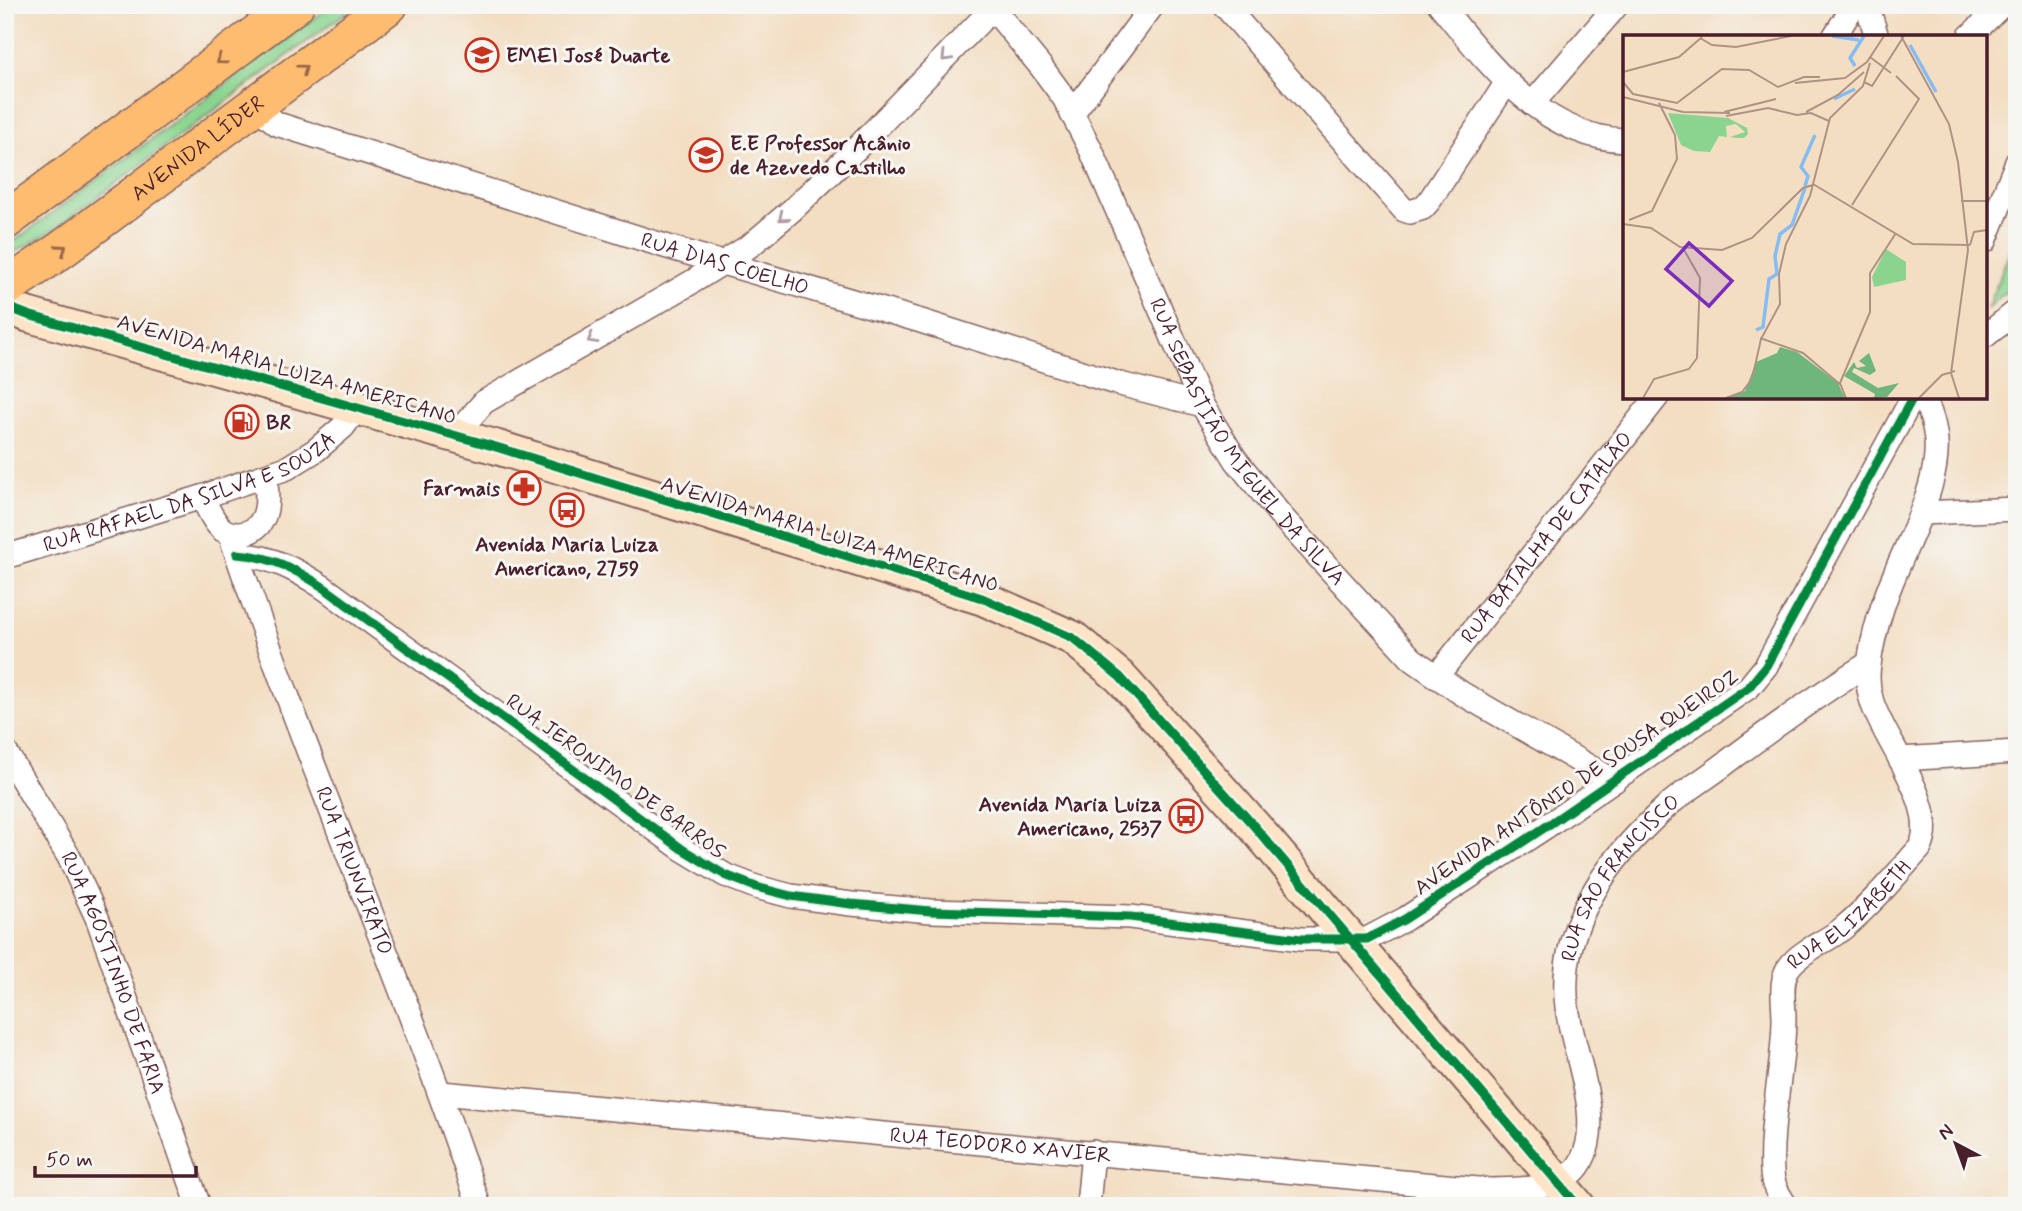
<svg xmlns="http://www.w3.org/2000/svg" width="2022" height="1211" font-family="Mynerve,sans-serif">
<rect width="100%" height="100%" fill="#f6f6f2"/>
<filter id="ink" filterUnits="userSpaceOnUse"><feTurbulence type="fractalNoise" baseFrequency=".0143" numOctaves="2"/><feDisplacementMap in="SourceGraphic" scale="14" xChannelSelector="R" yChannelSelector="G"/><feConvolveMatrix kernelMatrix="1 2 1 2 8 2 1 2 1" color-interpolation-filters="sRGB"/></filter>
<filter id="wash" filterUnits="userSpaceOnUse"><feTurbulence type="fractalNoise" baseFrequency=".00686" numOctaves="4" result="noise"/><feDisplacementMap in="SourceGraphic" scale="28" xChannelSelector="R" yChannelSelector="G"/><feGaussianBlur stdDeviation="1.57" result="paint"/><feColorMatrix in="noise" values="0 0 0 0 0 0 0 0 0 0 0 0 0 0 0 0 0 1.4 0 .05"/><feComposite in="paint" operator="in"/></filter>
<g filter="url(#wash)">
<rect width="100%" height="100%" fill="#f3dec2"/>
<g fill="#8ad490" stroke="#6a7a5e" stroke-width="2">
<polygon points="332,5 356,5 49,233 5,257 5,248"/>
<polygon points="2017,233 2017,281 1987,309"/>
</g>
</g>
<g filter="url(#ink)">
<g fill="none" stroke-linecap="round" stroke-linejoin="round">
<defs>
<g id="minor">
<path id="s1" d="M990,5L1042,68L1064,98L1091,150L1202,405L1236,460L1282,517L1412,659L1461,693L1614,781"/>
<polyline points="1224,5 1404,210 1410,212 1423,208 1430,200 1507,82"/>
<path d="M1440,5C1488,63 1543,138 1625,140"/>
<polyline points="1867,5 1877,37"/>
<polyline points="1834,37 1854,5"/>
<polyline points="1969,37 2002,5"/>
<polyline points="1532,104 1617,5"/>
<path id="s2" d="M254,105L277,124L668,247L921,321L1116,383L1202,405"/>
<polyline points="1072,114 1153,5"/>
<polyline points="1985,241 2017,162"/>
<polyline points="1985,336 2017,311"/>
<polyline points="455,435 484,402 692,282 751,245 792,210 858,147 993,8"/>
<path d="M202,497C208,508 213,522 223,530C230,534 237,535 245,533C271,526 268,496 265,476"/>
<polyline points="1921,513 2017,509"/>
<path id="s3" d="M230,534C305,760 403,979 479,1206"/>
<path d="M237,554C270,556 295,569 323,587L682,849L725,875L756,887L791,896L851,904L931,911L1130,917L1301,939H1367L1405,919L1544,828L1749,687L1766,666L1913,397"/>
<path id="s4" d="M5,557L202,497L287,468L316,450L343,427L359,406"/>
<path id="s5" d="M1436,677L1657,397"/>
<path id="s6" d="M5,751L69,857L98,920L199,1206"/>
<polyline points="1900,759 2017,752"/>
<path id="s7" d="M441,1093L1489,1190C1518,1189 1564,1192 1581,1162C1605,1119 1573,1054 1567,1007C1557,927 1609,858 1666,807C1684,791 1707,778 1726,763C1772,728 1819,694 1869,663"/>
<polyline points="1088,1206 1093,1152"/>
<path id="s8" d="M1786,1206C1779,1195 1772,1185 1772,1172C1769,1123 1784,1068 1784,1018C1784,1002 1779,978 1790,966C1802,950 1826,942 1842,929C1871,905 1895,876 1920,848C1941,808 1884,741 1872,702C1868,690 1867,678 1869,665C1873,633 1884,599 1897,569C1914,528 1945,472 1934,427C1932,417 1928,407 1923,397"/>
</g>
<polyline id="secondary" points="5,306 28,315 496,447 982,598 1073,638 1120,677 1254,826 1578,1206"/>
<g id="primary">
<polyline points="5,221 295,5"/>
<path id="s9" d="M5,288L61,250L389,5"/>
</g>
</defs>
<use href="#minor" stroke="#856260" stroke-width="26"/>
<use href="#secondary" stroke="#856260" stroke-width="37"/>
<use href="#primary" stroke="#856260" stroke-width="40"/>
<use href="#minor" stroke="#fff" stroke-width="23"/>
<use href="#secondary" stroke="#fee4c6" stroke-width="33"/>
<use href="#primary" stroke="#fdbc70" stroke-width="37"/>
<defs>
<g id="cycleway">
<polyline points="5,306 28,315 496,447 982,598 1073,638 1120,677 1254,826 1578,1206"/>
<path d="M237,554C270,556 295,569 323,587L682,849L725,875L756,887L791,896L851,904L931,911L1130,917L1301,939H1367L1405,919L1544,828L1749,687L1766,666L1913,397"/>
</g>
</defs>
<use href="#cycleway" stroke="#f6f6f2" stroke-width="13"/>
<use href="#cycleway" stroke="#00873e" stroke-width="9"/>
</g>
<defs><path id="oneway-chevron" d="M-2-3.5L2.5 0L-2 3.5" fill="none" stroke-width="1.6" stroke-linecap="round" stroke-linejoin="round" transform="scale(1.75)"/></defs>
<g stroke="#ae9aa0">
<use href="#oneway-chevron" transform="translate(946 57) rotate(134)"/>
<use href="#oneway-chevron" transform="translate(783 217) rotate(140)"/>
<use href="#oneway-chevron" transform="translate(592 339) rotate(150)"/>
</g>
<g stroke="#9b664a">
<use href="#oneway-chevron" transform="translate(221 60) rotate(143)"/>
<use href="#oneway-chevron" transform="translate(303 69) rotate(-36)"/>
<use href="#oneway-chevron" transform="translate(62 249) rotate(-35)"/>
</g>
</g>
<defs>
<symbol id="school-ring" viewBox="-11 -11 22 22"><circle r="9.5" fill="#f6f6f2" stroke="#c8321e" stroke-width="1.5"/><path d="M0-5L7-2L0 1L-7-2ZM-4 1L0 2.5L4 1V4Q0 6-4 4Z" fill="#c8321e"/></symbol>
<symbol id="fuel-ring" viewBox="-11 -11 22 22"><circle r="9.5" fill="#f6f6f2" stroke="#c8321e" stroke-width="1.5"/><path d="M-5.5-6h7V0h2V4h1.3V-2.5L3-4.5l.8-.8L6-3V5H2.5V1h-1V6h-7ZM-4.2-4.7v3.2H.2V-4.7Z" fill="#c8321e"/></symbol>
<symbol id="pharmacy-ring" viewBox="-11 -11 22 22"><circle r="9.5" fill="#f6f6f2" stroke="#c8321e" stroke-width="1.5"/><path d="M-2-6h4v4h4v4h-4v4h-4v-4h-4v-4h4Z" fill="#c8321e"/></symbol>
<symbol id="bus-ring" viewBox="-11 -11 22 22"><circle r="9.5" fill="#f6f6f2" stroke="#c8321e" stroke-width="1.5"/><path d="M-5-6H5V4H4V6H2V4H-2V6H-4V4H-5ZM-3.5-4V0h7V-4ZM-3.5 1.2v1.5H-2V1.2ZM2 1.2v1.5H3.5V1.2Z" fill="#c8321e"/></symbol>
</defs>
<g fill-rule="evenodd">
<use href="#school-ring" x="463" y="36" width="38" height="38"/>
<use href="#school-ring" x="687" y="136" width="38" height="38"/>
<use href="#fuel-ring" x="223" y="403" width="38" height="38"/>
<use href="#pharmacy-ring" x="505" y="469" width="38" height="38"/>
<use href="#bus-ring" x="548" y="491" width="38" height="38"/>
<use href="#bus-ring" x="1167" y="797" width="38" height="38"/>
</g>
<g text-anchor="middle" stroke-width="6" stroke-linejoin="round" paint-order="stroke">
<g font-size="21" font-weight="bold" fill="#4a1f2b" stroke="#f6f6f2" text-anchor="start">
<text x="506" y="62">EMEI José Duarte</text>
<text x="730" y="150">E.E Professor Acânio<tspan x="730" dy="24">de Azevedo Castilho</tspan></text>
<text x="266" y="429">BR</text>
<text x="500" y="495" text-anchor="end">Farmais</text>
<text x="567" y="551" text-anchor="middle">Avenida Maria Luiza<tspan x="567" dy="24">Americano, 2759</tspan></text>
<text x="1162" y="811" text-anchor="end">Avenida Maria Luiza<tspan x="1162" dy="24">Americano, 2537</tspan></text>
</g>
<g font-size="21" fill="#4a1f2b" stroke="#f6f6f2">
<text dy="7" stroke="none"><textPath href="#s9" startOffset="238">AVENIDA LÍDER</textPath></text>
<text dy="7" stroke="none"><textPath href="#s2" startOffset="499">RUA DIAS COELHO</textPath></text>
<text transform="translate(287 369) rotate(16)" y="7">AVENIDA MARIA LUIZA AMERICANO</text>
<text dy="7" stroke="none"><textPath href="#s1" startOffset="511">RUA SEBASTIÃO MIGUEL DA SILVA</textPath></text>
<text dy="7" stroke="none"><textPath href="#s4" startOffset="196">RUA RAFAEL DA SILVA E SOUZA</textPath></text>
<text transform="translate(830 534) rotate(17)" y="7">AVENIDA MARIA LUIZA AMERICANO</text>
<text dy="7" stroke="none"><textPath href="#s5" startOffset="178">RUA BATALHA DE CATALÃO</textPath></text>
<text transform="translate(616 776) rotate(36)" y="7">RUA JERONIMO DE BARROS</text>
<text transform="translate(1576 782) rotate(-34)" y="7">AVENIDA ANTÔNIO DE SOUSA QUEIROZ</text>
<text dy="7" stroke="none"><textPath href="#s3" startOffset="359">RUA TRIUNVIRATO</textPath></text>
<text dy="7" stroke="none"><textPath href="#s7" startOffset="1458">RUA SÃO FRANCISCO</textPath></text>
<text dy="7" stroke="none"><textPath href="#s8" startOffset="324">RUA ELIZABETH</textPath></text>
<text dy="7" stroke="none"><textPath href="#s6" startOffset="248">RUA AGOSTINHO DE FARIA</textPath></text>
<text dy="7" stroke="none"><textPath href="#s7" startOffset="562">RUA TEODORO XAVIER</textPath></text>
</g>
</g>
<g transform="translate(1623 35)">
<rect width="364" height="364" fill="#f3dec2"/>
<path d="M45,78L105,83L124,93L125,99L121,103H114L107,102L122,97L113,89L103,91L104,102L96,101L87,117L71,116L58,110ZM263,214L283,227V245L251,252L249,242Z" fill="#8ad490"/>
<path d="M157,312L174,317L215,348L222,363H104L122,356L133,327L154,318ZM246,318L253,336L247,340L231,333L229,337L255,353L276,348L264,362L251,363L252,359L221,341L231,327L234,333L243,331L236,326Z" fill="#6fb67a"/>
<path fill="none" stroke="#86bcf5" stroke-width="3.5" d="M209,1L236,5M287,10L313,57M232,31L227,23L241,1M211,64L232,54M182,151L185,141L178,132L192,100M133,295L140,292L146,244L154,239L152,221L157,199L169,190L182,153"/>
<path fill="none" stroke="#af9286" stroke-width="2" d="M278,1L326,89L335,127L345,215L328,338L336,363M77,3L89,10L113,12L168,1M247,22L268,38M0,37L56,22L79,2M0,47L10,59L54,68L99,34L126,35L155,52L181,42H197M241,47L249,51L281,1M172,48L222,43L244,27L261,1M0,62L60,77L107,78M101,77L153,64M183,77L215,60L241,37M103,81L145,73L174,80L188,78L206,86M190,149L290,209L347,210M338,166H364M229,170L296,64L273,41M6,185L29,176L54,124L52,100L36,68M0,189L28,193L57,212L99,215L129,203L180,153L190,150M347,210L351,197L364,195M137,303L180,318L219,351M20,363L31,344L66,334L74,323L77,243L60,213M103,363L119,357L129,344L138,304L157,269L156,239L163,209L187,161L207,83L240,51L247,28M223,363L217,348L247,277V238L273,198M296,363L319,340L332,336"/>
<path fill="#7b2cbf" fill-opacity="0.15" stroke="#7b2cbf" stroke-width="3.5" d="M66,208L109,246L86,271L43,234Z"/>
<rect width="364" height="364" fill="none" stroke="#4a1f2b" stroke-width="3.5"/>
</g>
<rect width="2022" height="1211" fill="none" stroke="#f6f6f2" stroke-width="28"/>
<g transform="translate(1956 1144) rotate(319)" stroke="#f6f6f2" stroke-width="5" paint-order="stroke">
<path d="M0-5L12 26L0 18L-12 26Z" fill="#4a1f2b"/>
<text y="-10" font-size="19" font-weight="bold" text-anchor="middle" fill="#4a1f2b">N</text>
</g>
<path d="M35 1166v10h161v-10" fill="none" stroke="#4a1f2b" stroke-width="3.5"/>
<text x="46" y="1166" font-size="21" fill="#4a1f2b" stroke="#f6f6f2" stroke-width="5" paint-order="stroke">50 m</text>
</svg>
